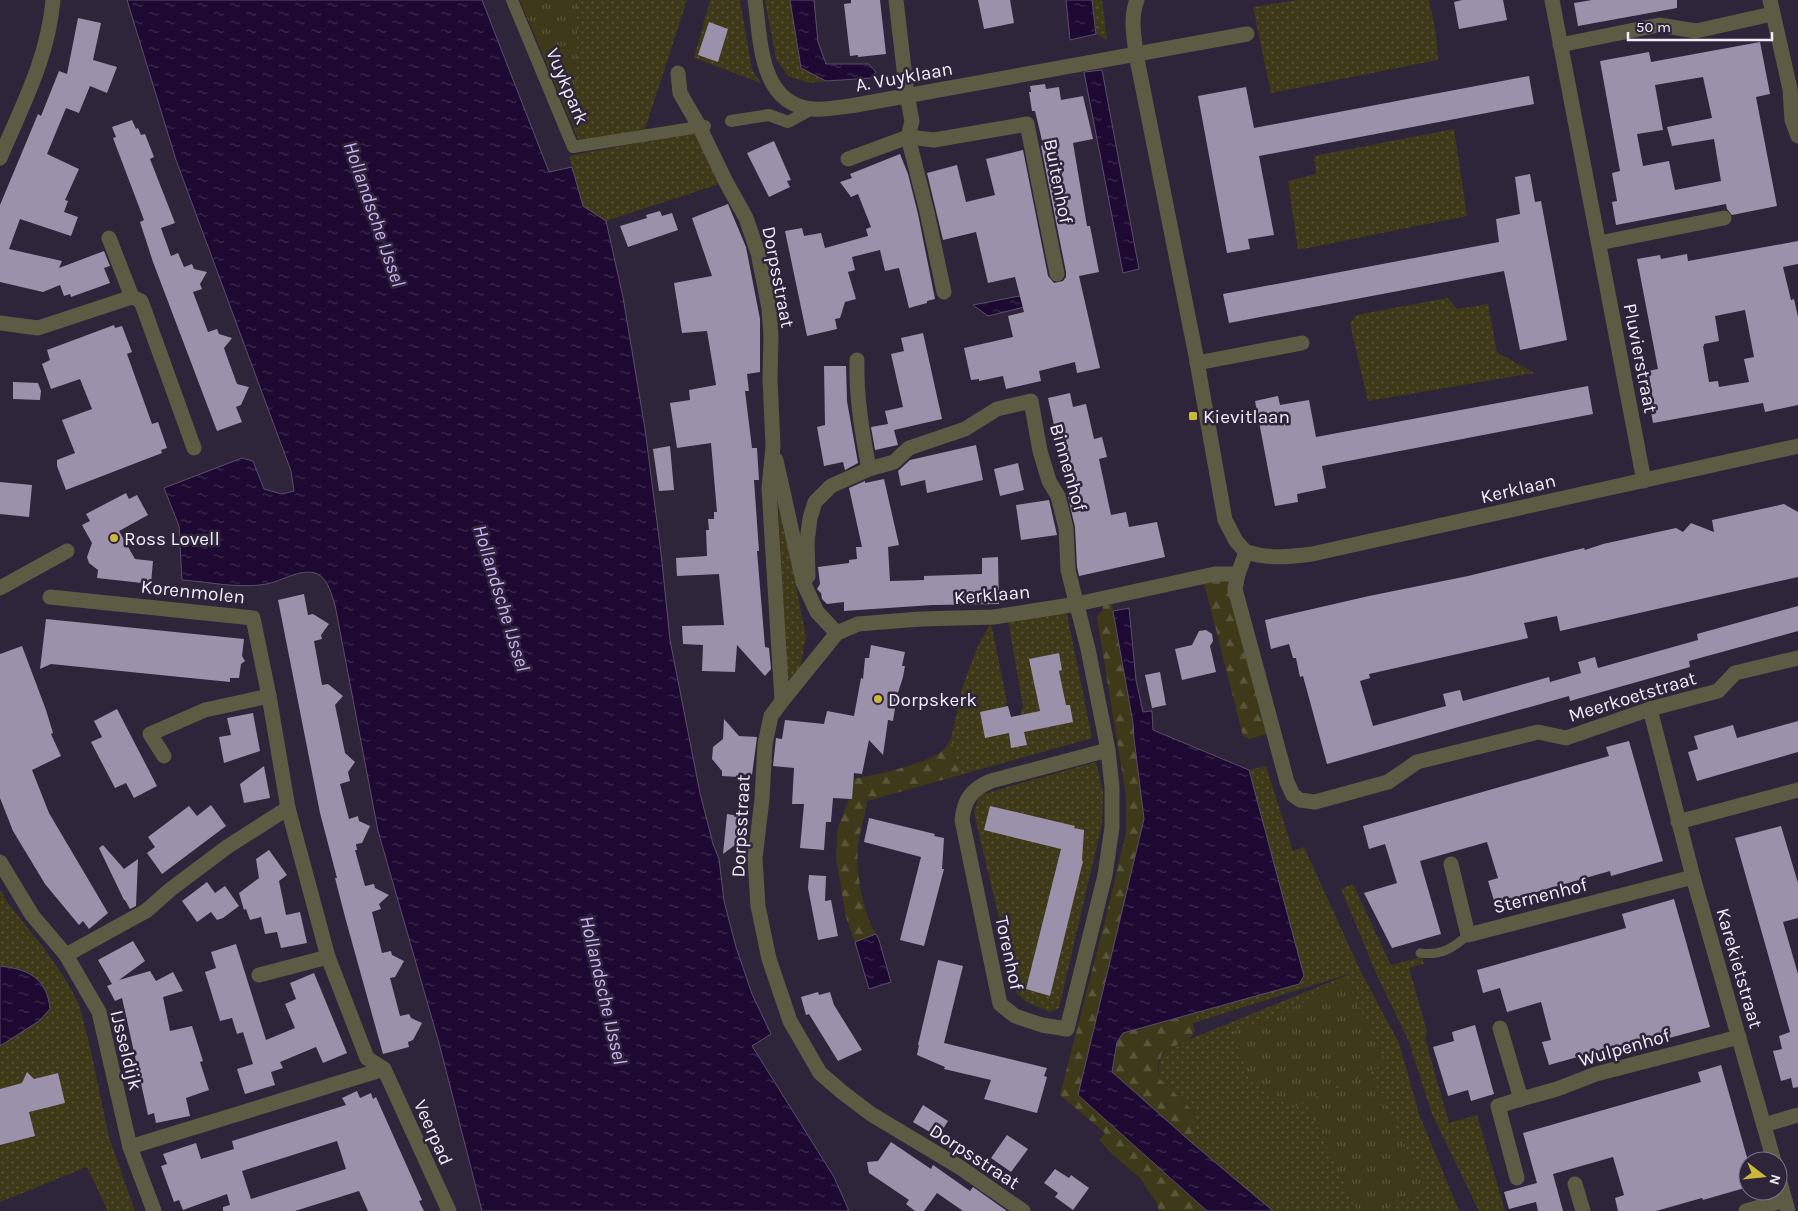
<svg xmlns="http://www.w3.org/2000/svg" width="1798" height="1211" font-family="Karla,sans-serif">
<defs>
<pattern id="grass-dots" width="8" height="8" patternUnits="userSpaceOnUse" patternTransform="scale(1.25)"><rect width="8" height="8" fill="#3e3918"/><path d="M2 2h.1M6 6h.1" fill="none" stroke="#5a563a" stroke-width="1.8" stroke-linecap="round"/></pattern>
<pattern id="forest-firs" width="22" height="20" patternUnits="userSpaceOnUse" patternTransform="scale(1.25)"><rect width="22" height="20" fill="#3e3918"/><path d="M5 1l3.5 6h-7zM16 11l3.5 6h-7z" fill="#5a563a"/></pattern>
<pattern id="park-tufts" width="24" height="20" patternUnits="userSpaceOnUse" patternTransform="scale(1.25)"><rect width="24" height="20" fill="#3e3918"/><path d="M3 7l-1-3M5 7V3M7 7l1-3M15 17l-1-3M17 17v-4M19 17l1-3" fill="none" stroke="#5a563a"/></pattern>
<pattern id="water-ripples" width="26" height="14" patternUnits="userSpaceOnUse" patternTransform="scale(1.25)"><rect width="26" height="14" fill="#1d0931"/><path d="M2 4q2-2 4 0t4 0M15 11q2-2 4 0t4 0" fill="none" stroke="#3e2d50"/></pattern>
</defs>
<rect width="100%" height="100%" fill="#2e253a"/>
<g fill="url(#grass-dots)">
<polygon points="520,0 687,0 645,129 579,141"/>
<polygon points="710,0 740,0 752,70 761,83 694,58"/>
<polygon points="765,0 790,0 801,68 826,81 809,83 788,76 776,59"/>
<polygon points="1092,0 1102,0 1107,40 1096,34"/>
<polygon points="1298,0 1429,0 1436,33 1438,60 1271,93 1253,7"/>
<polygon points="1454,129 1467,216 1298,250 1288,181 1316,174 1314,156"/>
<polygon points="694,132 719,184 606,221 583,206 569,156"/>
<polygon points="1448,298 1457,309 1488,304 1497,352 1534,373 1368,401 1350,323 1356,315"/>
<polygon points="778,497 806,636 800,670 787,680"/>
<polygon points="1066,609 1092,738 960,775 951,739 962,688 979,643 991,623 1007,702 1001,719 1020,716 1023,706 1008,620"/>
<polygon points="1096,762 1103,792 1102,824 1059,1008 1050,1012 1027,1002 1017,994 974,813 979,795"/>
<path d="M1266,766L1293,851L1304,847L1360,970L1399,1043L1419,1114L1459,1211H1273L1191,1142L1194,1112L1159,1078C1158,1065 1159,1057 1168,1048L1352,973L1193,1023L1190,1015L1299,984L1304,976L1249,770Z"/>
<polygon points="1353,884 1391,965 1422,957 1424,964 1409,968 1427,1031 1425,1038 1449,1123 1477,1115 1505,1211 1479,1211 1432,1114 1409,1042 1376,973 1341,889"/>
<polygon points="0,889 7,902 43,947 64,977 79,1004 90,1047 109,1137 135,1211 108,1211 87,1167 0,1202 0,1046 39,1021 17,968 0,966"/>
</g>
<g fill="url(#forest-firs)">
<polygon points="1228,579 1267,734 1250,739 1243,736 1204,583"/>
<polygon points="1112,604 1133,723 1134,738 1144,819 1078,1095 1207,1211 1159,1211 1156,1202 1141,1179 1112,1154 1099,1140 1105,1133 1060,1095 1107,913 1126,833 1126,796 1097,617 1103,610 1102,605"/>
<path d="M951,739L960,775L867,801C866,814 861,826 859,839C854,865 862,912 876,934L855,942L846,917L836,858L837,831L850,796L849,779C870,777 926,764 942,751C946,748 948,743 951,739Z"/>
<polygon points="1190,1015 1195,1031 1188,1041 1168,1048 1162,1054 1158,1065 1159,1078 1194,1112 1191,1142 1112,1072 1117,1042 1123,1033"/>
</g>
<g fill="url(#park-tufts)">
<polygon points="520,0 577,0 576,134"/>
<polygon points="1345,977 1386,1063 1292,1108 1249,1080 1233,1032 1275,1016 1308,1000"/>
<polygon points="1370,1072 1426,1189 1380,1211 1357,1211 1306,1103"/>
</g>
<g fill="url(#water-ripples)" stroke="#5d4d6d">
<path d="M127,0H482L549,172L572,167L583,206L606,221L623,297L645,429L661,553L670,640L700,793L713,844L719,859L724,901L736,947L752,994L771,1034L752,1046L834,1177L849,1211H482L439,1043L378,831L335,605C331,594 329,581 319,575C304,566 282,581 267,584C239,589 210,582 182,580L179,526L164,488L242,458L253,461L264,489L282,494L294,491L291,471L176,160Z"/>
<polygon points="790,0 814,0 818,42 826,64 869,64 876,72 871,78 826,81 801,68"/>
<polygon points="1066,0 1092,0 1096,34 1070,40"/>
<polygon points="1102,70 1139,269 1123,273 1084,72"/>
<polygon points="1035,293 1024,307 988,316 973,305"/>
<polygon points="1129,608 1136,680 1143,712 1152,711 1153,730 1249,770 1304,976 1299,984 1123,1033 1117,1042 1112,1072 1191,1142 1273,1211 1207,1211 1078,1095 1144,819 1134,738 1133,723 1113,611"/>
<polygon points="876,934 879,940 891,982 869,989 855,942"/>
<path d="M0,966C28,969 47,978 50,1009L39,1021L0,1046Z"/>
</g>
<g fill="#9b91ab" fill-rule="evenodd">
<polygon points="851,0 880,0 886,54 858,57 858,55 850,56 844,4 851,3"/>
<polygon points="978,0 1010,0 1014,23 984,29"/>
<polygon points="1462,0 1503,0 1507,20 1459,29 1454,2"/>
<polygon points="1592,0 1677,0 1677,8 1578,26 1574,3"/>
<polygon points="78,18 101,23 93,60 117,67 107,93 90,86 79,113 66,108 47,154 79,169 65,200 68,201 64,212 78,217 71,236 20,219 9,249 62,261 59,268 104,251 110,266 104,268 110,283 71,297 70,294 64,296 60,285 43,292 0,282 0,205 38,114 41,116 59,71 67,74"/>
<polygon points="709,22 728,29 718,62 698,55"/>
<path d="M1760,42L1770,94L1756,97L1777,206L1732,215L1727,209L1726,204L1616,225L1612,202L1617,201L1612,173L1620,171L1600,61L1649,52L1651,62ZM1703,77L1712,118L1667,127L1672,146L1714,139L1721,181L1675,190L1669,161L1643,166L1637,134L1663,130L1655,85Z"/>
<polygon points="1529,76 1534,104 1259,156 1274,235 1248,239 1250,249 1227,253 1198,96 1246,87 1254,128"/>
<polygon points="1045,84 1046,89 1059,87 1061,100 1083,96 1093,139 1073,143 1087,226 1090,226 1099,272 1079,276 1100,368 1077,373 1075,362 1039,371 1041,381 1006,389 1003,376 979,381 979,379 971,380 964,348 1013,337 1008,316 1024,312 1015,277 988,283 976,232 943,240 927,173 957,165 966,202 995,195 986,159 1023,150 1048,276 1054,283 1063,281 1066,277 1066,272 1041,146 1043,145 1040,132 1035,111 1032,111 1029,92 1031,92 1030,86"/>
<polygon points="132,120 136,129 138,128 141,135 145,134 154,157 150,159 175,223 161,228 171,256 178,253 184,267 192,264 194,269 207,272 200,284 202,289 193,292 208,332 217,329 219,334 232,338 224,348 226,354 237,384 249,387 241,405 236,407 242,422 217,431 153,262 140,222 144,220 113,138 116,137 112,127"/>
<polygon points="774,141 791,180 787,181 790,187 769,197 747,153"/>
<polygon points="900,154 908,174 918,214 935,299 927,301 927,303 909,308 899,268 885,271 880,250 852,257 855,270 848,272 856,299 845,302 840,318 835,319 837,329 807,336 785,231 802,228 804,236 821,233 825,248 868,236 866,229 871,227 858,194 851,197 840,182 852,178 850,174"/>
<polygon points="1530,174 1535,202 1541,201 1567,340 1520,350 1504,271 1229,323 1223,294 1499,242 1496,219 1520,214 1515,177"/>
<polygon points="728,204 746,247 760,319 760,372 747,374 749,391 745,391 752,448 757,448 759,480 754,480 759,551 757,551 765,647 769,648 771,669 765,676 737,645 735,672 702,671 703,645 683,644 682,626 724,625 719,574 677,576 676,558 707,556 706,530 709,530 708,519 714,519 714,512 717,512 711,443 677,448 670,403 690,400 689,390 716,385 707,331 682,333 674,283 712,276 692,218"/>
<polygon points="660,211 662,216 672,213 678,230 628,247 620,226 647,218 646,215"/>
<path d="M1798,241V264L1783,267L1791,300L1794,299L1798,317V405L1765,412L1763,403L1653,423L1649,400H1653L1648,371L1658,369L1637,259L1660,255L1661,259L1687,254L1688,261ZM1745,310L1754,357L1744,359L1749,382L1719,387L1718,381L1709,382L1703,346H1704V344L1719,341L1715,316Z"/>
<polygon points="114,325 115,328 122,326 132,352 127,354 152,424 158,422 167,448 161,450 162,453 66,490 57,466 57,460 75,453 62,420 92,409 80,379 51,389 42,364 50,360 47,350"/>
<polygon points="923,333 942,419 894,430 898,445 875,450 871,427 888,424 885,411 903,407 891,354 904,351 901,338"/>
<polygon points="824,366 846,366 847,401 858,463 845,470 843,462 824,466 817,427 825,425"/>
<polygon points="13,382 38,383 41,391 40,400 13,399"/>
<polygon points="1588,386 1593,414 1322,466 1326,488 1297,494 1298,502 1275,506 1255,401 1278,396 1280,405 1309,400 1316,437"/>
<polygon points="1070,393 1073,407 1086,404 1094,439 1102,437 1107,457 1099,459 1111,515 1126,512 1129,527 1157,522 1165,557 1079,576 1077,567 1075,527 1068,497 1070,497 1048,398"/>
<polygon points="976,445 983,480 927,493 925,480 901,486 898,471 910,460"/>
<polygon points="670,446 674,490 659,491 653,449"/>
<polygon points="1018,463 1024,490 1000,496 994,469"/>
<polygon points="884,479 899,545 888,547 890,581 924,580 924,576 982,574 982,558 998,557 999,604 932,605 844,611 844,602 827,604 822,599 821,593 817,589 820,584 818,567 849,563 849,560 857,559 856,547 862,547 849,488 865,481 865,483"/>
<polygon points="0,482 32,485 29,517 0,514"/>
<polygon points="126,493 129,499 137,495 148,515 119,531 135,559 153,561 151,584 97,578 98,570 89,563 87,557 92,543 82,525 90,521 86,514"/>
<polygon points="1049,500 1057,535 1021,540 1016,505"/>
<polygon points="1784,504 1798,512 1798,577 1560,631 1557,616 1524,623 1528,638 1369,674 1370,678 1360,681 1373,726 1446,706 1443,694 1460,690 1463,701 1549,677 1550,682 1581,673 1578,662 1595,657 1598,668 1698,640 1697,634 1798,606 1798,631 1689,661 1690,667 1591,695 1570,701 1569,696 1327,764 1303,676 1300,677 1296,658 1293,658 1289,644 1271,649 1265,620 1369,596 1468,576 1584,548 1585,550 1603,544 1676,528 1683,532 1691,523 1714,532 1712,520"/>
<polygon points="304,594 308,615 313,614 329,624 321,635 322,639 314,641 322,685 328,684 343,696 335,705 338,719 345,753 355,762 348,772 350,781 340,784 349,819 358,816 359,821 370,826 362,843 356,844 357,850 355,850 365,886 374,884 375,888 389,895 379,904 381,909 372,912 382,953 391,951 392,955 404,961 395,977 390,978 400,1016 409,1014 411,1018 422,1023 413,1040 408,1042 409,1047 383,1054 345,917 335,878 337,878 320,813 278,600"/>
<polygon points="46,619 244,639 242,656 245,661 241,664 239,678 230,678 230,682 51,664 40,669"/>
<polygon points="1206,630 1212,634 1213,641 1210,646 1216,672 1182,680 1175,649 1192,645 1199,631"/>
<polygon points="871,645 905,652 902,666 905,666 903,677 897,696 893,721 888,720 883,755 869,740 862,774 854,773 852,799 833,798 831,822 826,822 824,850 800,848 804,804 792,804 794,768 773,766 776,738 782,739 785,720 824,724 827,711 854,716 861,678 863,679 865,658 869,658"/>
<polygon points="22,646 46,710 53,733 51,734 61,756 32,770 49,813 108,913 89,929 83,921 79,925 45,884 13,831 0,798 0,654"/>
<polygon points="1059,653 1062,670 1059,671 1066,705 1070,705 1073,722 1024,732 1027,745 1011,748 1009,733 985,738 980,712 1008,706 1011,717 1040,711 1029,659"/>
<polygon points="1160,672 1166,705 1152,708 1145,675"/>
<polygon points="117,709 157,786 134,798 126,783 115,788 91,742 102,737 94,721"/>
<polygon points="253,713 260,751 224,763 219,737 231,735 227,718"/>
<polygon points="724,719 739,736 757,737 752,775 739,774 739,777 722,776 722,771 712,759 713,747 723,739"/>
<polygon points="1798,721 1798,752 1697,781 1688,752 1698,749 1694,736 1733,725 1737,738"/>
<polygon points="1629,741 1663,861 1611,876 1610,871 1495,904 1488,881 1498,878 1487,842 1420,861 1441,934 1392,948 1364,893 1397,883 1385,844 1369,849 1363,826 1609,756 1606,747"/>
<polygon points="264,766 270,798 244,803 240,784"/>
<polygon points="211,805 226,826 162,874 147,853 155,847 148,837 189,806 197,816"/>
<polygon points="990,806 1075,826 1074,828 1084,830 1082,861 1083,861 1050,996 1026,989 1061,849 984,830"/>
<polygon points="727,814 745,817 743,839 723,854"/>
<polygon points="869,818 935,834 934,836 944,838 942,869 944,869 924,946 900,940 921,857 864,842"/>
<polygon points="1781,826 1798,883 1798,918 1783,922 1798,974 1798,1087 1793,1088 1791,1078 1781,1081 1773,1051 1782,1049 1779,1036 1790,1032 1735,838"/>
<polygon points="103,845 124,869 138,859 136,906 130,909 125,900 124,900 99,848"/>
<polygon points="269,850 287,875 279,881 286,915 300,912 307,943 281,948 277,932 265,934 261,917 250,920 246,909 244,910 239,893 259,878 256,859"/>
<polygon points="809,875 826,876 825,901 831,900 838,936 818,940 808,888"/>
<polygon points="207,882 215,893 225,886 239,906 223,918 217,920 211,912 197,922 182,901"/>
<polygon points="1674,899 1710,1027 1658,1041 1656,1035 1549,1065 1542,1042 1551,1040 1541,1002 1507,1012 1500,988 1483,993 1477,970 1626,928 1622,914"/>
<polygon points="133,941 145,961 119,980 150,971 156,981 173,972 183,991 163,997 170,1031 192,1026 203,1061 200,1062 209,1090 186,1098 190,1116 156,1123 154,1113 148,1115 122,998 115,1001 107,986 112,984 98,960"/>
<polygon points="236,944 266,1040 295,1028 285,1004 296,999 290,983 314,973 347,1053 323,1063 316,1047 280,1062 283,1068 271,1072 275,1085 245,1094 237,1069 253,1064 243,1032 237,1034 232,1018 220,1021 205,972 216,968 211,952"/>
<polygon points="938,960 963,966 944,1043 1047,1068 1044,1076 1047,1077 1037,1113 984,1099 991,1080 944,1069 945,1067 917,1055 919,1045 918,1045"/>
<polygon points="818,992 819,995 830,992 834,1005 862,1050 838,1061 809,1014 806,1015 801,997"/>
<polygon points="1475,1025 1494,1094 1471,1101 1468,1090 1448,1096 1433,1047 1454,1041 1452,1032"/>
<polygon points="1721,1065 1748,1161 1748,1187 1703,1200 1702,1198 1656,1211 1618,1211 1615,1198 1624,1195 1613,1157 1553,1174 1563,1211 1538,1211 1536,1202 1509,1209 1504,1192 1537,1183 1523,1133 1701,1082 1698,1072"/>
<polygon points="27,1072 34,1079 58,1073 65,1103 29,1112 35,1136 0,1145 0,1089 22,1083"/>
<path d="M357,1091L360,1098L371,1093L373,1099L376,1097L422,1200L419,1201L424,1211H368L359,1191L295,1211H223V1207L230,1205L227,1194L183,1210L179,1200L174,1202L161,1166L167,1164L163,1154L196,1143L201,1159L234,1149L232,1141L346,1105L342,1098ZM337,1141L346,1169L251,1199L242,1171Z"/>
<polygon points="923,1105 948,1121 938,1137 913,1122"/>
<polygon points="1007,1135 1028,1149 1011,1172 991,1158"/>
<polygon points="891,1142 931,1169 933,1165 970,1191 973,1187 1007,1211 963,1211 937,1193 924,1211 915,1211 906,1204 909,1200 869,1173 867,1162 878,1161"/>
<polygon points="1055,1169 1069,1178 1071,1175 1089,1188 1073,1210 1055,1197 1058,1193 1044,1183"/>
</g>
<g fill="none" stroke-linecap="round" stroke-linejoin="round">
<path stroke="#5e5b45" stroke-width="9" d="M1420,953C1441,956 1453,948 1468,935"/>
<g stroke="#5e5b45" stroke-width="12">
<polyline points="512,0 573,147 705,126"/>
<polyline points="731,121 769,115 788,122 812,109"/>
</g>
<g stroke="#5e5b45" stroke-width="15">
<path d="M755,0C761,41 759,104 813,109C827,110 842,107 856,105L1247,34"/>
<polyline points="896,0 907,95 912,121 908,137 927,212 944,292"/>
<path d="M1137,0C1130,17 1134,36 1136,54L1196,356L1225,520L1236,541L1246,552"/>
<polyline points="1552,0 1644,481"/>
<polyline points="1770,0 1790,89 1792,120 1798,136"/>
<polyline points="1560,45 1659,25 1696,31 1772,14"/>
<polyline points="678,73 680,93 699,126 726,182 746,218 758,253 769,308 771,337 770,379 773,446 769,488 782,701 771,716 765,744 762,799 755,858 758,906 769,959 790,1021 820,1073 842,1092 871,1114 961,1168 1023,1211"/>
<path d="M0,158C22,106 48,58 53,0"/>
<polyline points="848,159 908,137 934,140 1027,124 1057,274"/>
<polyline points="109,238 132,297 141,301 194,448"/>
<polyline points="1599,243 1724,218"/>
<polyline points="0,323 38,328 132,297"/>
<path d="M857,360C856,397 862,432 869,469"/>
<polyline points="1197,363 1302,343"/>
<polyline points="776,460 803,582 817,612 837,633"/>
<polyline points="1246,552 1238,574 1235,589 1287,782 1293,795 1300,800 1315,802 1388,782 1417,762 1538,732 1566,738 1650,709 1718,691 1735,673 1798,658"/>
<path d="M1246,552C1269,559 1289,557 1312,554L1798,446"/>
<path d="M803,582L808,576L807,542L810,518L815,502L831,486L869,469L894,462L909,448L965,429L997,409L1031,401L1040,451L1049,481L1058,496L1066,528L1068,570L1088,649L1108,750L991,781C972,789 964,799 962,820L1000,1004L1015,1016L1042,1025L1067,1029L1105,875L1112,827V787L1108,750"/>
<polyline points="0,588 67,551"/>
<polyline points="50,597 253,618 269,696"/>
<polyline points="782,701 837,633 858,624 920,619 994,617 1077,604 1215,574 1238,574"/>
<polyline points="1650,709 1693,877 1774,1161"/>
<polyline points="164,756 150,734 205,710 269,696 288,808"/>
<polyline points="1678,822 1798,790"/>
<polyline points="1451,864 1468,935 1693,877"/>
<polyline points="66,955 146,911 171,889 227,847 288,808 328,957"/>
<polyline points="1500,1028 1521,1099 1498,1106 1517,1178"/>
<polyline points="384,1069 449,1211"/>
<polyline points="1521,1099 1557,1089 1596,1074 1739,1037"/>
<polyline points="1764,1125 1798,1115"/>
<polyline points="130,1147 384,1069 367,1058 328,957 259,975"/>
<polyline points="1778,1175 1788,1211"/>
<polyline points="1575,1184 1583,1211"/>
<polyline points="1746,1211 1785,1200"/>
</g>
<polyline stroke="#5e5b45" stroke-width="15" points="0,862 32,915 66,955 99,1012 130,1147 154,1211"/>
</g>
<g fill="#cdb938" stroke="#2e253a" stroke-width="2">
<rect x="1188" y="411" width="10" height="10" rx="2.5"/>
<circle cx="114" cy="538" r="5"/>
<circle cx="878" cy="699" r="5"/>
</g>
<g text-anchor="middle" stroke-width="5" stroke-linejoin="round" paint-order="stroke">
<g font-size="19" fill="#f1ebfa" stroke="#2e253a">
<text transform="translate(904 76) rotate(-10)" y="7">A. Vuyklaan</text>
<text transform="translate(568 86) rotate(67)" y="7">Vuykpark</text>
<text transform="translate(1059 181) rotate(79)" y="7">Buitenhof</text>
<text transform="translate(779 277) rotate(79)" y="7">Dorpsstraat</text>
<text transform="translate(1641 358) rotate(79)" y="7">Pluvierstraat</text>
<text transform="translate(1069 467) rotate(74)" y="7">Binnenhof</text>
<text transform="translate(1518 488) rotate(-13)" y="7">Kerklaan</text>
<text transform="translate(193 591) rotate(6)" y="7">Korenmolen</text>
<text transform="translate(992 594) rotate(-5)" y="7">Kerklaan</text>
<text transform="translate(1632 696) rotate(-17)" y="7">Meerkoetstraat</text>
<text transform="translate(740 826) rotate(-87)" y="7">Dorpsstraat</text>
<text transform="translate(1540 895) rotate(-14)" y="7">Sternenhof</text>
<text transform="translate(1010 953) rotate(78)" y="7">Torenhof</text>
<text transform="translate(1740 968) rotate(74)" y="7">Karekietstraat</text>
<text transform="translate(1624 1047) rotate(-16)" y="7">Wulpenhof</text>
<text transform="translate(127 1050) rotate(76)" y="7">IJsseldijk</text>
<text transform="translate(434 1132) rotate(66)" y="7">Veerpad</text>
<text transform="translate(975 1156) rotate(33)" y="7">Dorpsstraat</text>
</g>
<g font-size="19" fill="#f1ebfa" stroke="#2e253a" text-anchor="start">
<text x="1203" y="423">Kievitlaan</text>
<text x="124" y="545">Ross Lovell</text>
<text x="888" y="706">Dorpskerk</text>
</g>
<g font-size="20" font-style="italic" fill="#ceaff8" stroke="#2e253a">
<text transform="translate(375 214) rotate(71)" y="7">Hollandsche IJssel</text>
<text transform="translate(502 598) rotate(73)" y="7">Hollandsche IJssel</text>
<text transform="translate(604 990) rotate(77)" y="7">Hollandsche IJssel</text>
</g>
</g>
<g transform="translate(1763 1176) rotate(106)"><circle r="24" fill="#2e253a" stroke="#7c7487"/>
<path d="M0-4L9 19L0 12L-9 19Z" fill="#cdb938"/>
<text y="-8" font-size="14" font-weight="bold" text-anchor="middle" fill="#f1ebfa">N</text>
</g>
<path d="M1628 32v8h144v-8" fill="none" stroke="#f1ebfa" stroke-width="2.5"/>
<text x="1636" y="32" font-size="15" fill="#f1ebfa" stroke="#2e253a" stroke-width="4" paint-order="stroke">50 m</text>
</svg>
